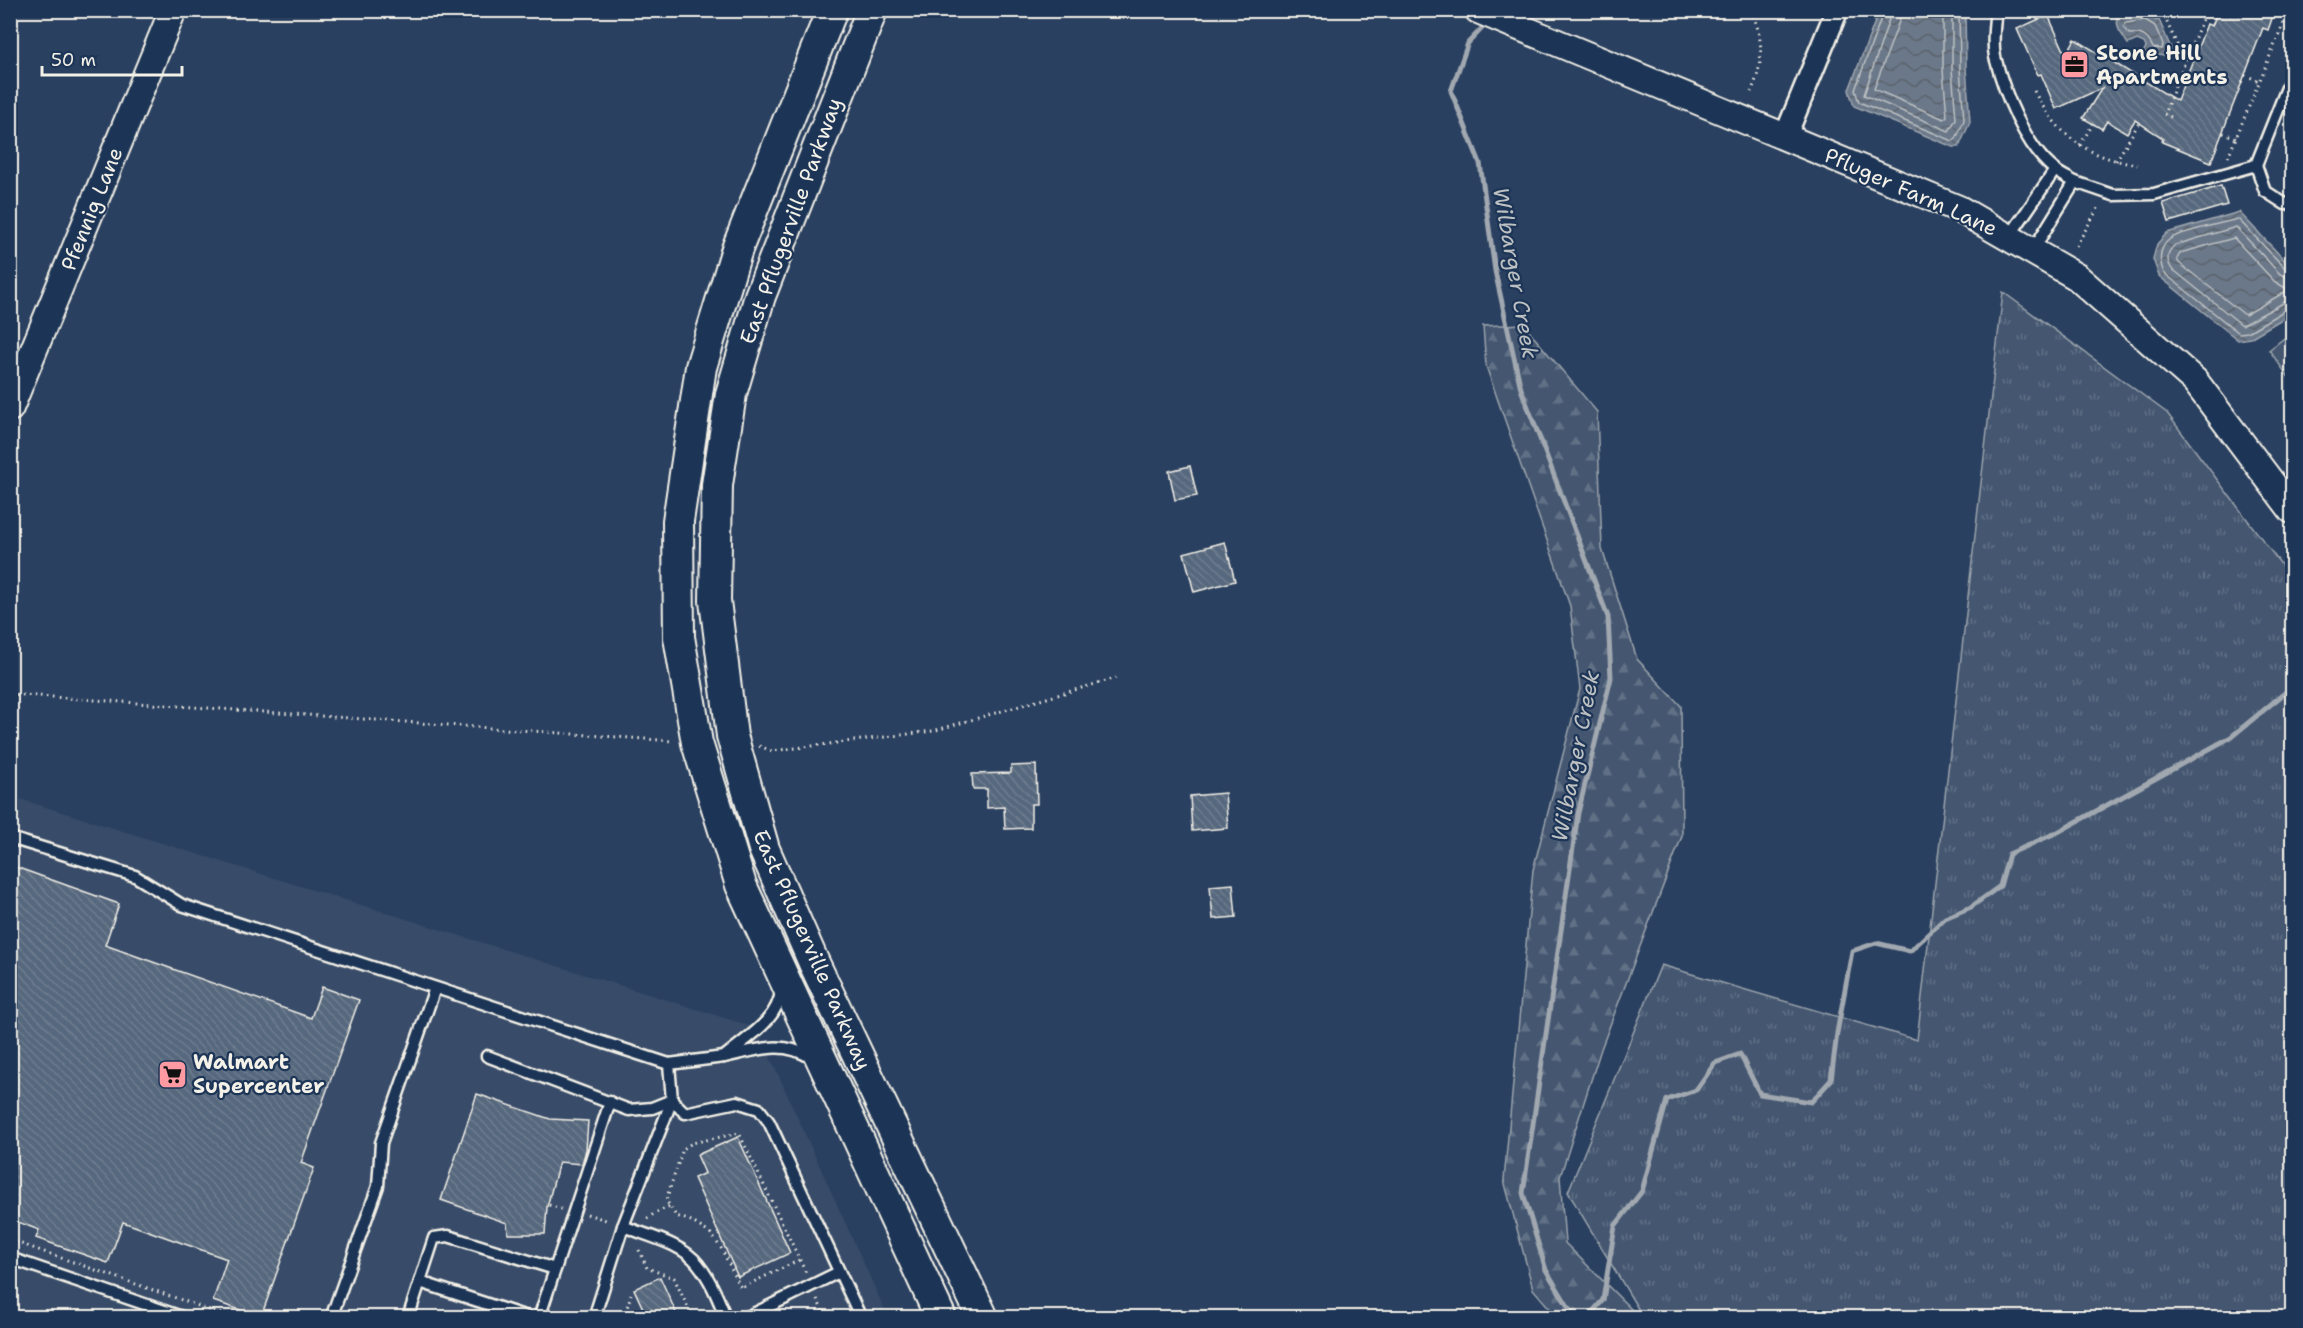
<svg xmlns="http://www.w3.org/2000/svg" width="2303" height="1328" font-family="'Shantell Sans',sans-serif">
<defs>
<pattern id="grass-tufts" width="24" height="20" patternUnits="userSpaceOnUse" patternTransform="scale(1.5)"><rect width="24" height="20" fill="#445771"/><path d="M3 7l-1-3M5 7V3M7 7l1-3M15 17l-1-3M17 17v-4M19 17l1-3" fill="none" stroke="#607085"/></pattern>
<pattern id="forest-firs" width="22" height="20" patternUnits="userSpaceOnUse" patternTransform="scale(1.5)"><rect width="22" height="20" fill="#445771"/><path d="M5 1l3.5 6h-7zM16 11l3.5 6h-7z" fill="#607085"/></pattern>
<pattern id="water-waves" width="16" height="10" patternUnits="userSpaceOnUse" patternTransform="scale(1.5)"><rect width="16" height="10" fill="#6a788a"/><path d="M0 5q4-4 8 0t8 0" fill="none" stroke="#5b626b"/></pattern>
<pattern id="building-back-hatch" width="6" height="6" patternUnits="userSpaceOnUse" patternTransform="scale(1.5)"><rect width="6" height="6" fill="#56677d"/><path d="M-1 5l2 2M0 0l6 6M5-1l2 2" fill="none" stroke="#6f7d8f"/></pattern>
</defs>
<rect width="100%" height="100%" fill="#2a4060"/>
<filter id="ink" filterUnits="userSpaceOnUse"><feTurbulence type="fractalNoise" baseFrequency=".0167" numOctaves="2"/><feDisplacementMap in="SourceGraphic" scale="12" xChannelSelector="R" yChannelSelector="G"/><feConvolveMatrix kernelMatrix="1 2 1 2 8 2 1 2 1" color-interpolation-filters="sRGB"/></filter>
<g filter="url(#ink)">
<polygon fill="#374c69" points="10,796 757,1028 888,1317 11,1317"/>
<g fill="url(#grass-tufts)" stroke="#9ca4ac" stroke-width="1.5">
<polygon points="2003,292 2167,413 2292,579 2292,1317 1643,1317 1568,1192 1661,965 1917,1040"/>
<polygon points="2292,332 2292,382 2269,350"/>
</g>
<polygon fill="url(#forest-firs)" stroke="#9ca4ac" stroke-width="1.5" points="1523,324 1597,412 1602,549 1637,659 1681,706 1682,836 1601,1049 1560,1177 1565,1243 1639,1317 1557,1317 1533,1289 1504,1180 1533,870 1580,689 1570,606 1486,366 1483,326"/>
<g fill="url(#water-waves)" stroke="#a1a8b0" stroke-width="1.5">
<polygon points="1879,11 1965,11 1966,68 1970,122 1959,147 1953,147 1854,106 1849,90"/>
<polygon points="2151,13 2155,20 2159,20 2173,53 2164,56 2143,53 2146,47 2144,43 2137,40 2128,44 2119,30 2116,18"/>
<polygon points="2239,212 2292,268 2292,313 2250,338 2238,340 2159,276 2153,259 2157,244 2167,233"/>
</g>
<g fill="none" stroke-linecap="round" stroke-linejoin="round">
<g stroke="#bdc1c2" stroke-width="1.5">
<polyline points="1884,10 1855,90 1859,102 1953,141 1956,139 1964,120 1960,69 1959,10"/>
<polyline points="1892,10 1864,95 1949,131 1956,119 1952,69 1952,10"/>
<polyline points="1901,10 1900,19 1874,89 1944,119 1947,116 1943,70 1943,10"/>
<path d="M2145,20L2155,26L2163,45L2162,49L2153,48C2148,36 2142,33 2129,34L2124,27L2126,23Z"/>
<polygon points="2234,238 2274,281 2287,289 2285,292 2245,315 2179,263 2177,259 2180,253"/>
<path d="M2292,271L2286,269L2238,219C2226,222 2177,233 2170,239C2158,248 2159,261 2164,273L2239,333L2248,332L2287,309L2292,308"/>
<path d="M2292,279L2280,274L2236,227L2175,245C2167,252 2166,258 2171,268L2242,325L2285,302L2292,301"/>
</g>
<g stroke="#a1a8b0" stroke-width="5">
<polyline points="1487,23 1468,43 1451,91 1480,163 1495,271 1521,389 1608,617 1611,678 1578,813 1523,1193 1546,1270 1575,1318"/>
<polyline points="1587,1318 1603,1300 1615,1226 1642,1191 1667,1100 1696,1090 1715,1063 1740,1054 1760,1094 1811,1102 1831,1080 1837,1033 1852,951 1876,943 1910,951 1945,918 1971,907 2000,886 2009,854 2058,832 2231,737 2292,687"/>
</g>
</g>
<g fill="url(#building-back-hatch)" stroke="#f4f1e8" stroke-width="1.5">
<polygon points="2218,10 2275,10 2268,30 2263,28 2211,162 2162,142 2163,138 2135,120 2127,133 2107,121 2102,129 2083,118 2102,88 2056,109 2041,74 2038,75 2017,29 2048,15 2066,55 2075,39 2177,101 2207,24 2212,26"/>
<polygon points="2221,186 2227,205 2169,222 2163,203"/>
<polygon points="1190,466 1197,496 1175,500 1169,471"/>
<polygon points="1225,542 1235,581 1194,592 1184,553"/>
<polygon points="1036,765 1037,804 1031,804 1031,828 1005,829 1004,807 987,808 987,789 973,789 972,774 1011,773 1011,766"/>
<polygon points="1225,793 1228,828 1192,831 1190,796"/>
<polygon points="10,865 119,904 105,945 311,1018 322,987 359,1000 301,1163 314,1168 261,1317 213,1301 227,1259 123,1222 108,1263 36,1238 39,1230 10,1219"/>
<polygon points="1233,884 1236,917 1213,919 1210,886"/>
<polygon points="477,1094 550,1119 588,1121 586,1150 582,1164 559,1162 547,1207 545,1234 508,1234 507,1223 441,1200"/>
<polygon points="738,1137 790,1253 738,1277 694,1178 705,1173 697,1155"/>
<polygon points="660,1277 678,1317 647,1317 634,1289"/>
</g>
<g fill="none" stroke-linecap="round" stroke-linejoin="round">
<defs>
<g id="service">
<path d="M1996,10C1994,25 1992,42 1995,57C2004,92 2025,147 2055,170C2061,175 2068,178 2075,182"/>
<polyline points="2256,165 2292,75"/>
<polyline points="2009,237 2055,170"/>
<polyline points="2033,250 2075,182 2113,195 2154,194 2256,165 2265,191 2285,204 2292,203"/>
<polyline points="10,838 135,876 182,905 669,1064 724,1057"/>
<path d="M781,990C779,1020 745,1039 724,1057C758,1050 781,1039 812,1058"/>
<polyline points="487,1056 629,1110 652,1108 672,1100"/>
<polyline points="669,1064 672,1100 685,1113 737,1102 759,1109 769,1122 861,1318"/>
<path d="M672,1100L623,1226C647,1236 682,1243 698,1264C711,1280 718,1299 726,1318"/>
<polyline points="10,1258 185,1318"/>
<polyline points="420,1282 530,1318"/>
<polyline points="331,1318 378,1186 381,1143 435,988"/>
<polyline points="408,1318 434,1238 448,1236 555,1269"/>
<polyline points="539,1318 610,1102"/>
<polyline points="594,1318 623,1226"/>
<polyline points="745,1318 839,1272"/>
</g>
<polyline id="minor" points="1785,137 1837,10"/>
<g id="tertiary">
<polyline points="1478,10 1959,209 2077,277 2195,381 2292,510"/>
<polyline points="10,408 173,10"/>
</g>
<g id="secondary">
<polyline points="832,10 737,249 701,367 678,521 679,637 697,743 741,885 941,1318"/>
<polyline points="872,10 760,296 731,394 717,485 715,601 732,736 764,849 814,963 983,1318"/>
</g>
</defs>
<use href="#service" stroke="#f4f1e8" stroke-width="15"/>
<use href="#minor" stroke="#f4f1e8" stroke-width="26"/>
<use href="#tertiary" stroke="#f4f1e8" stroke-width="30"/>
<use href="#secondary" stroke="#f4f1e8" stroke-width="34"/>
<g stroke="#f4f1e8" stroke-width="3" stroke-dasharray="1.5 4.5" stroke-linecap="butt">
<path d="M1751,10C1764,39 1764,64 1751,92"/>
<polyline points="2154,10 2165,18 2178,47 2195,55"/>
<polyline points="2116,11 2123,10"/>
<polyline points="2245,75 2261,82"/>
<path d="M2034,91C2058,136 2087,157 2137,165"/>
<polyline points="2171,117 2164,114 2206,10"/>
<polyline points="2223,133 2237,138"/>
<polyline points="2080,145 2093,124"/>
<polyline points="2228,157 2289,10"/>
<polyline points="2116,161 2139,123"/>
<polyline points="2076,246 2100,205"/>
<polyline points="10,694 673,741"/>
<polyline points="759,746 772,751 933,731 1116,678"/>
<polyline points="549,1205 561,1209"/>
<polyline points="587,1214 609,1221"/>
<polyline points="647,1219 655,1213 670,1206"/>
<polyline points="10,1240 233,1318"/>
<polyline points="639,1250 647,1268 674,1278 693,1318"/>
<polyline points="799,1260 741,1288 721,1248 711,1234 691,1221 676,1216 666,1200 683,1149 692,1143 739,1133 806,1273"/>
<polyline points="817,1299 826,1318"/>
<polyline points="624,1318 631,1294"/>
</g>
<use href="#service" stroke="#1d3557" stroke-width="10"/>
<use href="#minor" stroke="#1d3557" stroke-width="21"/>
<use href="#tertiary" stroke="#1d3557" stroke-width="26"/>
<use href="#secondary" stroke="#1d3557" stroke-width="30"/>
</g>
</g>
<defs>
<symbol id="office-square" viewBox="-11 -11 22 22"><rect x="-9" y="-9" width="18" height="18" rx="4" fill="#ff9aa2" stroke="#1d3557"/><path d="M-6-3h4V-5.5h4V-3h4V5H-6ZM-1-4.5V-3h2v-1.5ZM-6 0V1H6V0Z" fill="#111"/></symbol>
<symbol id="supermarket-square" viewBox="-11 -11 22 22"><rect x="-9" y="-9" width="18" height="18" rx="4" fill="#ff9aa2" stroke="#1d3557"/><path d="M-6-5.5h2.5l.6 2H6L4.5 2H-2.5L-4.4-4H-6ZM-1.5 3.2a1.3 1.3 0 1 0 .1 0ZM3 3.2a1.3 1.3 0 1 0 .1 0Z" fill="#111"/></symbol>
</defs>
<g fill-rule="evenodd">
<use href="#office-square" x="2058" y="48" width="33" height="33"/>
<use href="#supermarket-square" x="156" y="1058" width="33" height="33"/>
</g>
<g text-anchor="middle" stroke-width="4.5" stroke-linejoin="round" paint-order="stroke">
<g font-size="21" font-weight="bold" fill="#f4f1e8" stroke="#1d3557" text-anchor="start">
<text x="2096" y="60">Stone Hill<tspan x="2096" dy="24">Apartments</tspan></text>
<text x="193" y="1069">Walmart<tspan x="193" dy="24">Supercenter</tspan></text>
</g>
<g font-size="21" fill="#f4f1e8" stroke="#1d3557">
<text transform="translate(1911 192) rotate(24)" y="7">Pfluger Farm Lane</text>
<text transform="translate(92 209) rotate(-68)" y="7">Pfennig Lane</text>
<text transform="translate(791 221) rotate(-70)" y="7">East Pflugerville Parkway</text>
<text transform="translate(812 950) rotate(66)" y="7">East Pflugerville Parkway</text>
</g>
<g font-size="22" font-style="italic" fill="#bdc1c2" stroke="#1d3557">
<text transform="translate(1516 273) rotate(80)" y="8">Wilbarger Creek</text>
<text transform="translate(1575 756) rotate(-79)" y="8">Wilbarger Creek</text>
</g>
</g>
<rect width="2303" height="1328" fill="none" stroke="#1d3557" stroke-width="36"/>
<rect x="18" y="18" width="2267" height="1292" fill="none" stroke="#f4f1e8" stroke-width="2" filter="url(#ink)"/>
<path d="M42 66v9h140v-9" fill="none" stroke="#f4f1e8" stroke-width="3"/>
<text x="51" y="66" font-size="18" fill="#f4f1e8" stroke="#1d3557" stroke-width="4.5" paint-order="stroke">50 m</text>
</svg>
